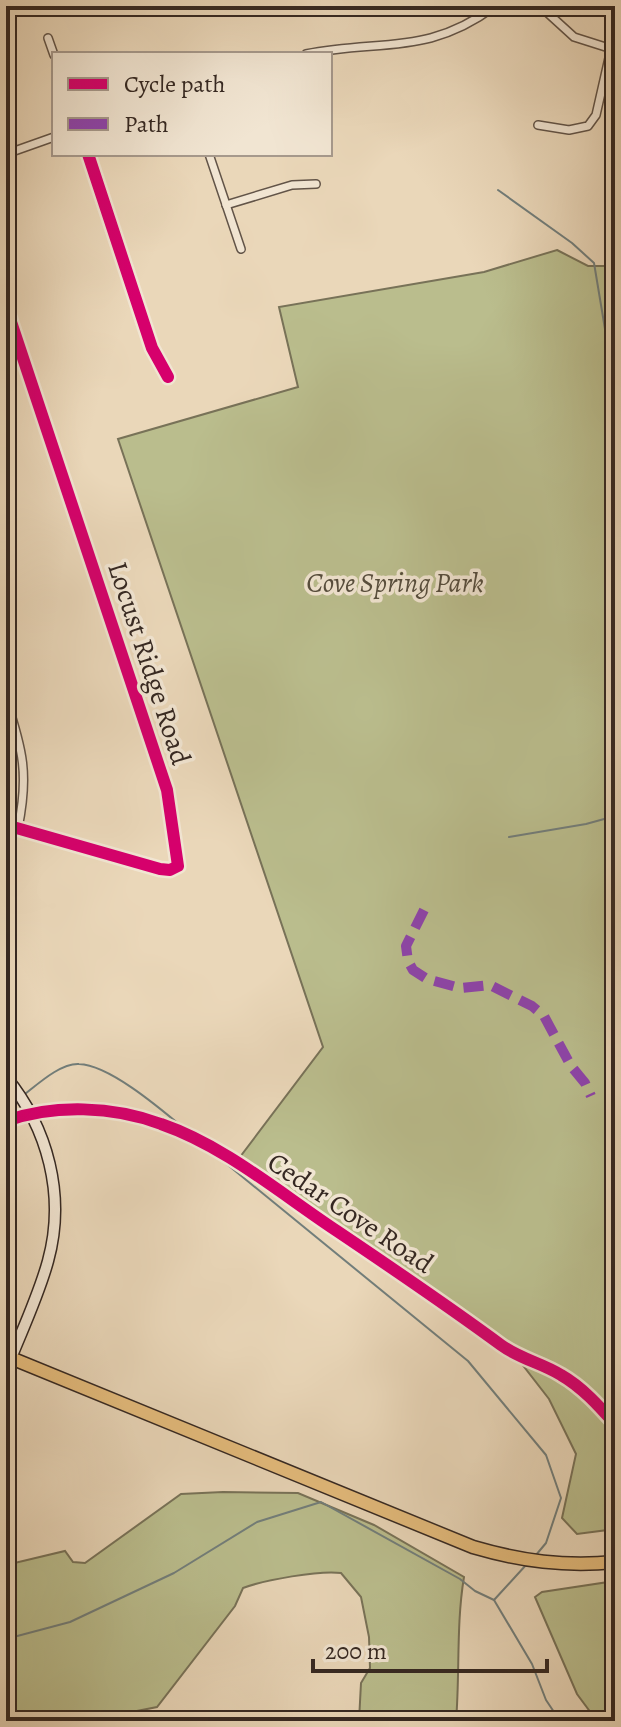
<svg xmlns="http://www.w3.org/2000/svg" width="621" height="1727" font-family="Alegreya,serif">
<rect width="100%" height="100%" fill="#ead7b9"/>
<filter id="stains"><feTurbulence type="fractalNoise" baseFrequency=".0025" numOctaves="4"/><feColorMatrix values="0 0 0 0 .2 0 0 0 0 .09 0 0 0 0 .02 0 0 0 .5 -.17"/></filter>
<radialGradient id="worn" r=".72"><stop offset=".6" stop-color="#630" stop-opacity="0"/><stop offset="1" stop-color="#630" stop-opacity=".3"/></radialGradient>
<g fill="#babd8d" stroke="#787258" stroke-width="2">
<polygon points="557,250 588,266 615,266 615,1529 577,1534 562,1518 576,1454 549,1399 501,1337 240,1157 323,1047 118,439 298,387 279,307 484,272"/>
<path d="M223,1492L298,1493L374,1525L464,1577C456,1625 460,1673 456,1721H359L361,1683L370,1668L369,1637L361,1597L341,1573C320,1570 264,1580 243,1588L235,1606L157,1707L137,1711L125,1721H6V1565L65,1551L73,1562L85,1563L181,1494Z"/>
<polygon points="615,1581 615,1721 597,1721 577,1694 535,1597 542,1592"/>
</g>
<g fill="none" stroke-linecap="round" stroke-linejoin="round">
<g stroke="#727e7b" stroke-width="2">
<polyline points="498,190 572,243 594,263 607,341 615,348"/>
<polyline points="509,837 586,824 615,816"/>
<path d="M25,1094C39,1083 61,1063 79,1064C110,1065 162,1110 186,1130"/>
<polyline points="6,1107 17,1100"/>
<polyline points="212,1152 468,1361 546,1455 561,1498 546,1543 536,1555"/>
<polyline points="494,1600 526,1565"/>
<polyline points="6,1639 70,1622 174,1573 257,1522 321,1502 460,1579 475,1591 494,1600 532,1664 546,1700 560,1721"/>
</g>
<defs>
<g id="street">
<polyline points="540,6 574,37 615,50"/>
<polyline points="48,38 54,55"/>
<path d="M306,54C381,39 428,56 495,6"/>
<polyline points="538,125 569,130 588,126 596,115 611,49"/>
<polyline points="6,154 54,137"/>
<polyline points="88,154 152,348 168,377"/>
<polyline points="209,154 241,249"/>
<polyline points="226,205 292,185 316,184"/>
<polyline points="6,307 167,790 178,866 170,870 160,869 6,825"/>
<path d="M6,699C23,750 29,775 18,828"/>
<path d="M6,1121C54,1104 113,1106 161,1124C225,1146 281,1194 337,1231C392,1268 448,1306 501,1345C520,1359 542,1363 561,1375C582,1387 599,1406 615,1424"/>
</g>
<path id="secondary" d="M6,1077C48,1128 66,1196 48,1261C39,1294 24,1326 11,1358"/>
<path id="highway" d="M6,1356L473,1547C521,1561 565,1567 615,1562"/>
</defs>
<use href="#street" stroke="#625448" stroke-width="10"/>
<use href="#secondary" stroke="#352822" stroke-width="13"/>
<use href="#highway" stroke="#352822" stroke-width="15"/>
<use href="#street" stroke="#f1e5d2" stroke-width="7"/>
<use href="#secondary" stroke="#f1e5d2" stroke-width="10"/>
<use href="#highway" stroke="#e5bc7c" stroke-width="12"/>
<polyline stroke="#8e44ad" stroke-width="10" stroke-dasharray="20 10" stroke-linecap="butt" points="424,910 406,946 408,961 413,970 427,979 460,988 490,985 532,1006 544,1016 571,1066 585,1083 591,1096"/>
<defs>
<g id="cycleway">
<polyline points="88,154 152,348 168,377"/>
<polyline points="6,307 167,790 178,866 170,870 160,869 6,825"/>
<path d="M6,1121C54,1104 113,1106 161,1124C225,1146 281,1194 337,1231C392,1268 448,1306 501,1345C520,1359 542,1363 561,1375C582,1387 599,1406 615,1424"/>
</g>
</defs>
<use href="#cycleway" stroke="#f1e5d2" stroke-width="17"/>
<use href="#cycleway" stroke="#d6006c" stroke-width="12"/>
</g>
<g text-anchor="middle" stroke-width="7" stroke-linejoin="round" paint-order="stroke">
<g font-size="28" font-style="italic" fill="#564d3d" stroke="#f1e5d2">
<text x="395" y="592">Cove Spring Park</text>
</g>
<g font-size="28" fill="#352822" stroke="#f1e5d2">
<text transform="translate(150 663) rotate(72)" y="10">Locust Ridge Road</text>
<text transform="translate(351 1212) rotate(34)" y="10">Cedar Cove Road</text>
</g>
</g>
<rect width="621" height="1727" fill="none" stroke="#ead7b9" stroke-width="32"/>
<rect x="8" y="8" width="605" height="1711" fill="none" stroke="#352822" stroke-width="4"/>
<rect x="16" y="16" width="589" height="1695" fill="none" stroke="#352822" stroke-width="2"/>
<rect x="52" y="52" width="280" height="104" fill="#f1e5d2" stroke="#a6998c" stroke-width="2"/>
<rect x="68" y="78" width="40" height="12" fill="#d6006c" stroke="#a6998c" stroke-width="2"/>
<text x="124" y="92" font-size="24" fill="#352822">Cycle path</text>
<rect x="68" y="118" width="40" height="12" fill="#8e44ad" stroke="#a6998c" stroke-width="2"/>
<text x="124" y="132" font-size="24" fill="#352822">Path</text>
<path d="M313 1659v12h234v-12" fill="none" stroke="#352822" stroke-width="4"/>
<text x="325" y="1659" font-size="24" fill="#352822" stroke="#f1e5d2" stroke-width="6" paint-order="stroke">200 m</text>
<rect width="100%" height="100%" filter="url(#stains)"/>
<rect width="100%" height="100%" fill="url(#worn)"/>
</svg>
